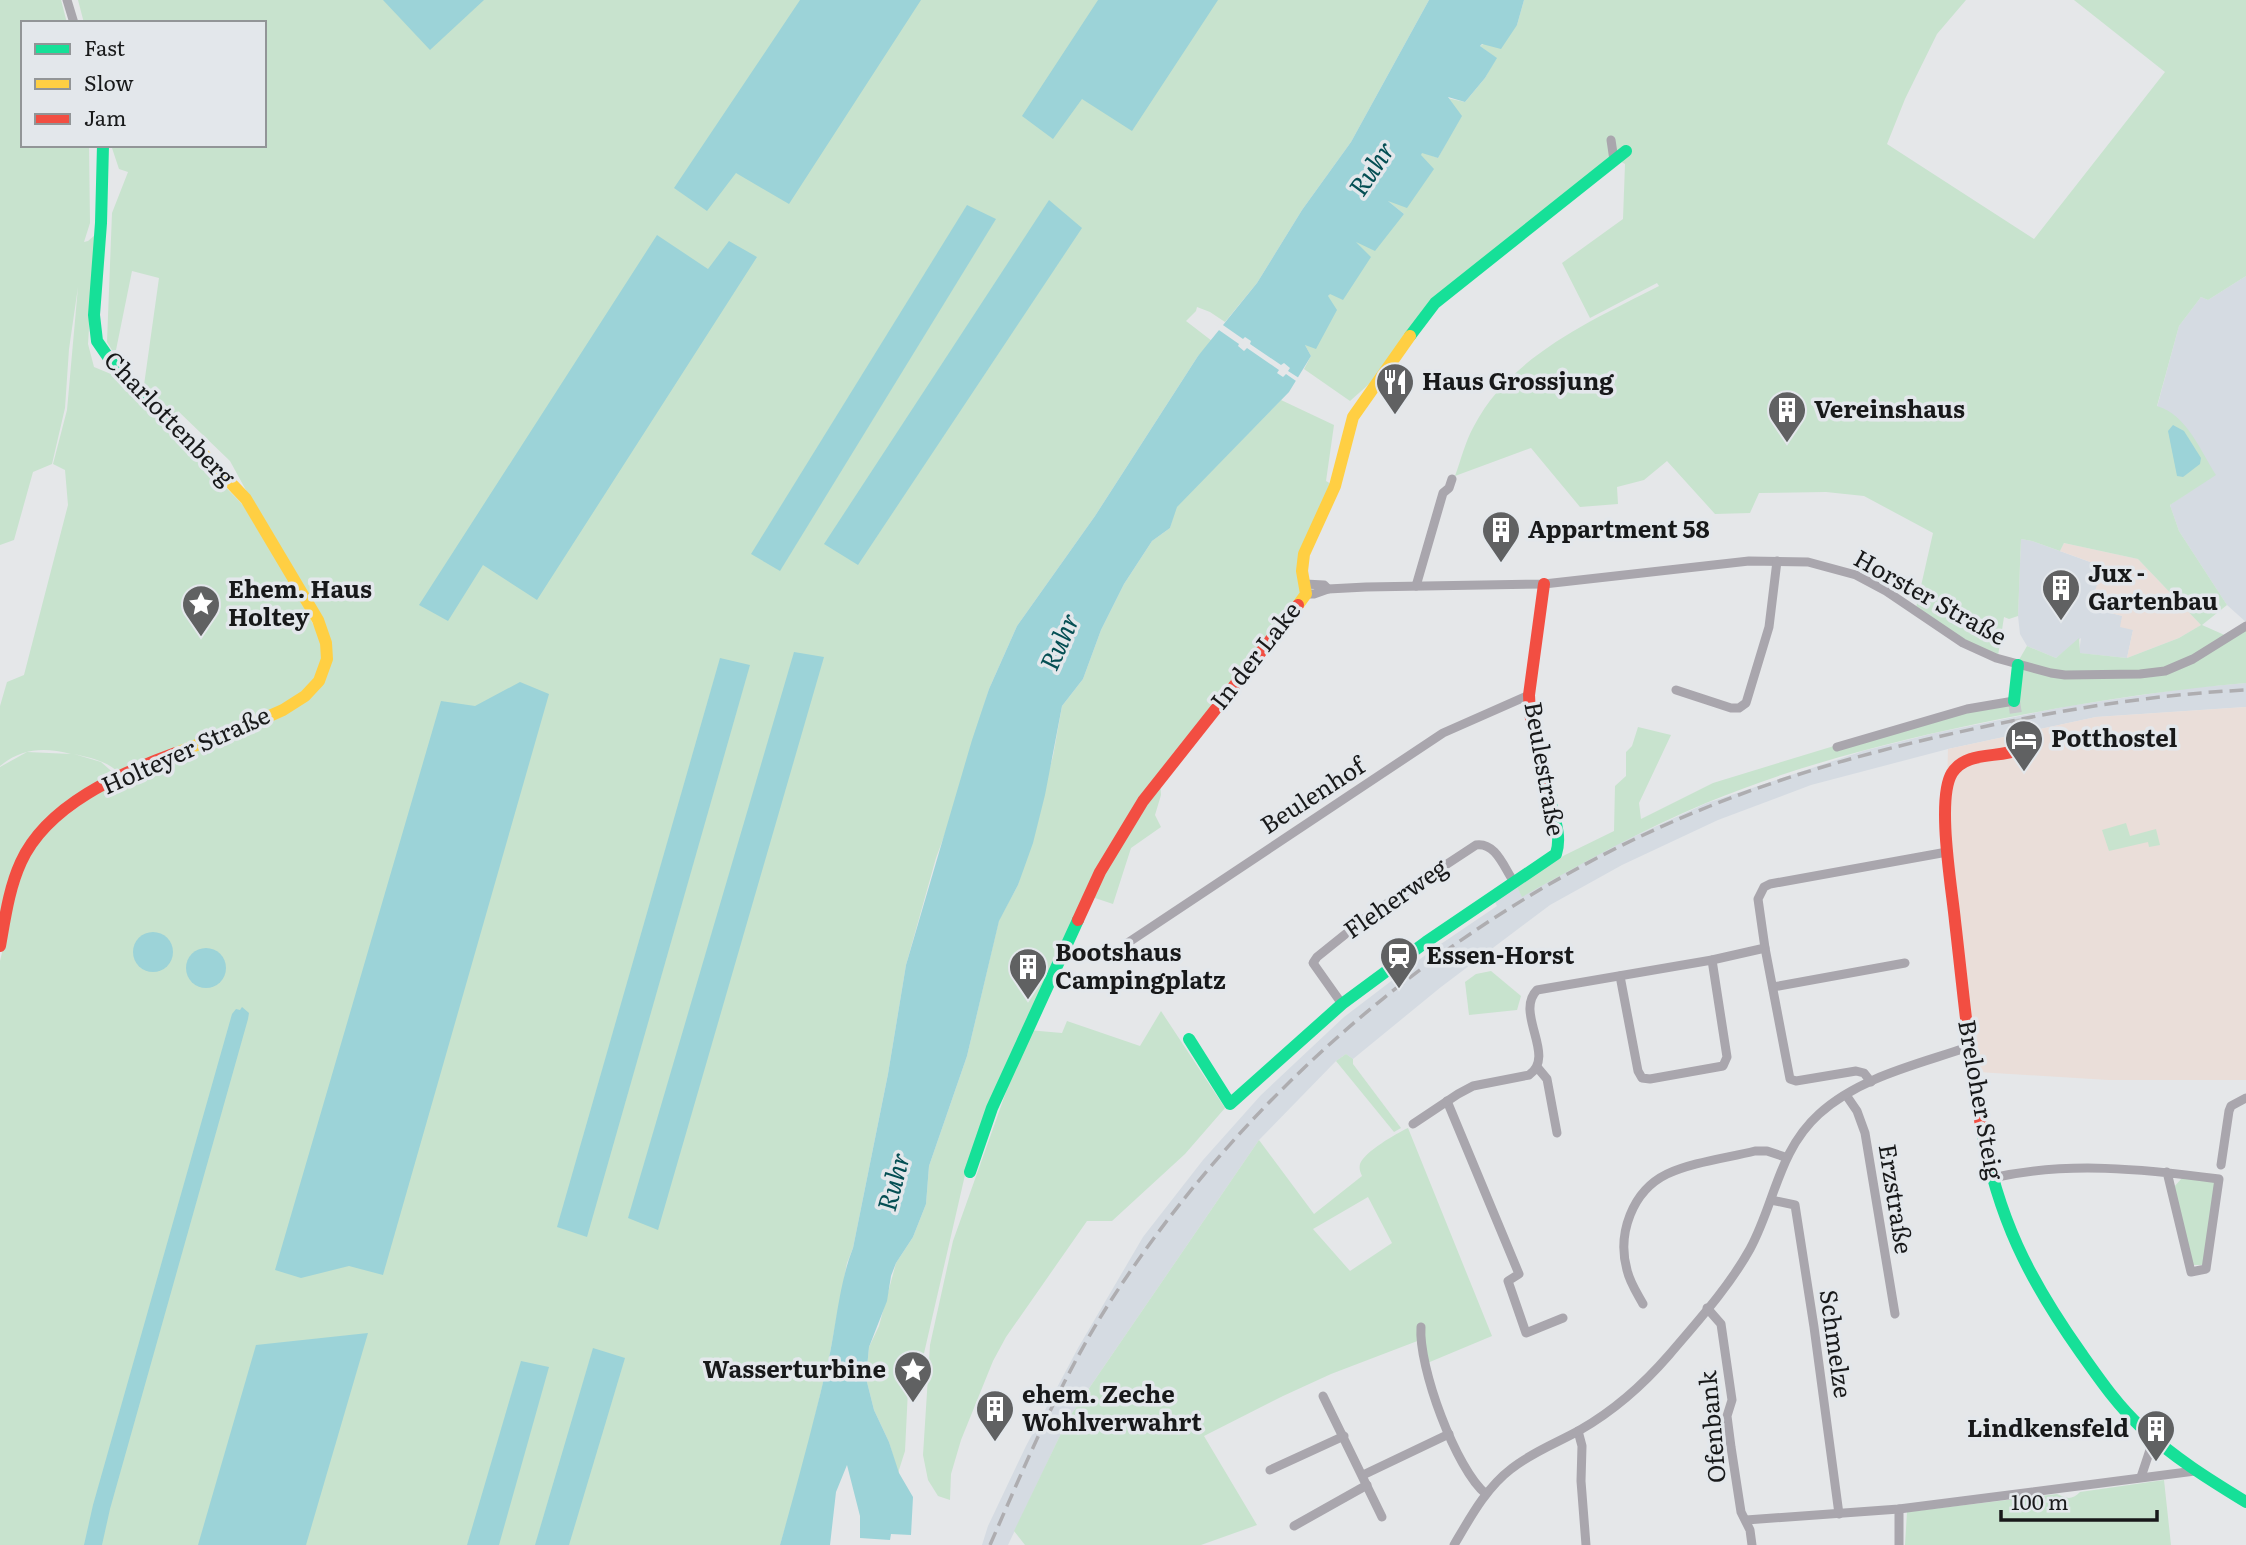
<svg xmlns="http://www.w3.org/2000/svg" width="2246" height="1545" font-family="Literata,serif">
<rect width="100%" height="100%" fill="#e5e7e9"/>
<g fill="#d5dbe2">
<polygon points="2246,276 2246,622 2227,605 2179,531 2170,505 2215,474 2157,407 2179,326 2201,297 2208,300"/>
<polygon points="2021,539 2032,541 2104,567 2097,610 2123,616 2133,630 2127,658 2079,653 2081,638 2056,658 2027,646 2020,634 2018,616"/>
<polygon points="2246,683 2246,707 2096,717 1948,749 1811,785 1718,820 1622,865 1550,905 1441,987 1353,1059 1346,1054 1336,1061 1259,1140 1068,1419 1008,1545 982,1545 988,1526 1026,1446 1078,1348 1143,1237 1203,1160 1261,1095 1344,1017 1432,950 1497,906 1494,900 1516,885 1522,896 1613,846 1707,803 1863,751 1935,733 2068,706 2189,688"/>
</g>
<g fill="#eaded9">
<polygon points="2064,543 2138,559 2201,625 2179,638 2127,658 2133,630 2120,627 2122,616 2089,606 2104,567 2060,551"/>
<polygon points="2246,707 2246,1080 2108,1080 1978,1072 1970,1046 1947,785 1948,749 2096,717"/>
</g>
<g fill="#c8e3ce" fill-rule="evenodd">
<path d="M0,0H61L67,23H23V145H89L90,223L84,242L88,241L95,235L88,344L94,367L111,374L123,388L168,428L243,505L298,596L322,641V669L298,699L120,774C108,761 91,758 74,754L101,762L117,776L30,842L0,932V767L27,752L71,754C44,747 22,748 0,766V706L7,682L24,675L68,505L65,470L53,464L67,410L78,287L69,349L65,408L52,464L33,472L14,540L0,545Z"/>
<polygon points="78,0 1429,0 1351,142 1302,210 1257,283 1225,322 1210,312 1197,307 1196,311 1186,321 1212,341 1198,356 1095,516 1017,626 989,689 949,823 936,858 906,965 888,1074 853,1248 847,1263 830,1353 801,1476 780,1545 0,1545 0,961 15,896 28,856 49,829 103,788 301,704 331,646 230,461 178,411 176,415 144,385 159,278 132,271 115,355 107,342 112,213 128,172 119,169 111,145 264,145 264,23 84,23"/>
<path d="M1524,0H1966L1937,34L1905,99L1887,144L2034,239L2165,72L2074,0H2246V276L2208,300L2201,297L2179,326L2157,406C2187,415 2200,450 2216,475L2170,505L2179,531L2227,605L2202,625L2229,637L2246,627V683C2163,690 2082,703 2000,719C1901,739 1800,764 1706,803C1642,830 1582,863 1522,897L1516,885L1565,855L1614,831L1615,786L1626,776V752L1632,746L1638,727L1671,735L1639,803L1641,819L1713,783L1834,746L2014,701L2016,665L2027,646L2056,658L2079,638L2080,653L2127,658L2179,638L2201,625L2138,559L2064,543L2060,551L2032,541L2021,539L2018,616L2009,619L2004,617L1998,656L1963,643L1916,608L1933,533L1864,496L1826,492L1759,493L1750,513L1715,514L1667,461L1644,480L1617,487L1618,504L1580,507L1531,448L1455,476C1461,460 1465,442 1474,426C1510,356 1593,320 1659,286L1657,283L1590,318L1562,263L1623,219L1625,164L1618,160L1434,301L1377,377L1350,401L1304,369L1311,356L1305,345L1306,343L1315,348L1328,296L1355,243L1404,214L1388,201L1422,152L1438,158L1447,141V98L1465,102L1485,78L1496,58L1480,46L1517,25Z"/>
<polygon points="1281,400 1334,425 1326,481 1333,485 1302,553 1304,593 1160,780 1161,795 1155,815 1161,827 1131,848 1113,904 1089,896 965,1175 922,1362 909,1369 905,1451 898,1473 889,1442 874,1410 866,1378 869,1347 879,1326 896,1263 913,1237 926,1204 929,1166 967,1056 999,920 1018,885 1053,756 1062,706 1083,679 1101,630 1124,584 1152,541 1170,528 1176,507"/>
<polygon points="2126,823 2130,836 2156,829 2160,845 2149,847 2148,842 2109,851 2102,830"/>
<polygon points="1491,971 1521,996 1517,1010 1469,1015 1465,982 1476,974"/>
<polygon points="1161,1011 1225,1108 1185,1154 1112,1221 1087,1221 1006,1337 993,1361 961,1440 951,1474 950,1500 938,1496 928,1480 923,1455 930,1345 953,1241 1028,1030 1062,1033 1067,1021 1140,1046"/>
<polygon points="1346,1054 1353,1059 1353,1064 1401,1128 1394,1132 1336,1061"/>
<path d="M1408,1128L1492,1336L1425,1364L1420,1340L1331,1374L1283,1396L1204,1436L1257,1525L1201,1545H1025L1014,1531L1068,1419L1259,1140L1314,1214L1362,1176C1360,1171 1359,1169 1360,1164C1364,1152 1397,1133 1408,1128ZM1368,1197L1392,1243L1350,1271L1313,1229Z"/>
<polygon points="2183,1177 2216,1182 2204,1265 2191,1265 2173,1188"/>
<path d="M2164,1480L2171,1545H1905L1907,1512L2057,1494C2067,1499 2072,1500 2080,1492Z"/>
</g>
<g fill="#9cd3d8">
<polygon points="383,0 484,0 430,50"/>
<polygon points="800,0 921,0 789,204 736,173 707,211 674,188"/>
<polygon points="1098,0 1218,0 1132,131 1082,99 1053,139 1022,116"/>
<path d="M1429,0H1524L1517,25L1501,49L1482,44L1480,46L1497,58L1485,78L1465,102L1448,97L1462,116L1438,158L1422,153L1421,155L1434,169L1407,208L1388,201L1404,214L1375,251L1356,242L1371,257L1343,300L1330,294L1328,296L1337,310L1316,349L1305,345L1311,356L1289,392L1177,507L1170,528L1152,541L1124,584L1101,630L1083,679L1062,706L1045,795L1033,843L1018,885L999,921L967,1056L929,1166L926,1204L913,1237L896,1263L891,1276L887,1301L869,1347L866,1378L874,1410L889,1442L899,1473L913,1497L911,1535L891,1534L890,1540L860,1538V1516L847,1465L836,1492L830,1545H780C798,1481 815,1418 830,1353C837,1318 840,1281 853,1248L888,1074L906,965L972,740L989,689L1017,626L1095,516L1198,356L1257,283L1302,210L1351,142Z"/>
<polygon points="1049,200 1082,228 858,565 824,544"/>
<polygon points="967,205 996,219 780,571 751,554"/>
<polygon points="657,235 708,269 729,241 757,257 537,600 483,565 448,621 419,605"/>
<polygon points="2173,425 2184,431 2201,458 2200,464 2183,477 2177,476 2168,431"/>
<polygon points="794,652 824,657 658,1230 628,1218"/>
<polygon points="720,658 750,665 587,1237 557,1227"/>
<polygon points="520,682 549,694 383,1275 349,1266 301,1278 275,1270 441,701 475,706"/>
<circle cx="153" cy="952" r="20"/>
<circle cx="206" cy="968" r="20"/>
<polygon points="242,1007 249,1013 248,1019 110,1509 102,1545 84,1545 93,1505 232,1014 236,1009 240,1010"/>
<polygon points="368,1333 306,1545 198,1545 256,1345"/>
<polygon points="593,1348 625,1358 569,1545 535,1545"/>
<polygon points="521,1361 549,1367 499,1545 467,1545"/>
</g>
<polygon fill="#e5e7e9" points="1220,323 1243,339 1245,337 1251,341 1250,344 1281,365 1284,363 1290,368 1288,371 1302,380 1299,383 1286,374 1283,377 1277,373 1279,370 1247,348 1244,351 1238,346 1239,344 1216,328"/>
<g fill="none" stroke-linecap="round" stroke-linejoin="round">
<polyline stroke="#c6c8ca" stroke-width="12" stroke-dasharray="12 6" stroke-linecap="butt" points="2014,701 2019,735"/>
<g stroke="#a9a6ad" stroke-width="9">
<polyline points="67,0 74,23"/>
<polyline points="1611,140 1614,160"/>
<polyline points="1305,584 1324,585 1328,589"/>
<polyline points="1416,586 1443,493 1449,488 1452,479"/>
<polyline points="1306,594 1314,594 1328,589 1366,587 1544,584 1749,561 1808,562 1856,575 1886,591 1963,643 1996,658 2051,673 2065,675 2140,674 2165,671 2193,659 2246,626"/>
<polyline points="1676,690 1731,708 1739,708 1746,703 1769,627 1777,561"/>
<polyline points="1837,747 1967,709 2014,701"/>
<polyline points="1126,944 1443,733 1529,695"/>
<polyline points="1620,976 1638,1071 1642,1078 1650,1079 1723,1066 1727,1057 1712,960"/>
<polyline points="1773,987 1905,963"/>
<path d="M1342,1004L1313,963L1317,957L1368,916L1476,845C1496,842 1504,868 1514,882"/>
<polyline points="1537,1067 1547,1079 1557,1133"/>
<polyline points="1871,1082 1864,1073 1856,1071 1796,1081 1790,1079 1765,948 1758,899 1764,887 1770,884 1947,852"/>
<polyline points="1846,1095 1857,1111 1865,1133 1895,1314"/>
<polyline points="1447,1101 1519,1274 1508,1281 1526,1333 1563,1318"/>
<path d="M1413,1124L1458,1094L1473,1086L1529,1075C1557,1056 1514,1013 1537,990L1712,960L1765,948"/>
<polyline points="2221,1165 2229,1111 2231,1106 2246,1098"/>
<path d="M1992,1178C2066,1161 2144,1169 2219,1179L2206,1269L2191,1272L2167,1172"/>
<polyline points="1771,1200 1795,1205 1814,1327 1839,1514"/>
<path d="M1643,1304C1637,1293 1630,1283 1627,1270C1617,1234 1632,1191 1667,1174C1693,1162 1727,1158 1755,1151H1767L1785,1157"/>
<polyline points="1707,1308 1721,1324 1732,1400 1727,1416 1731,1447 1741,1512 1750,1530 1752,1545"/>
<path d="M1421,1327C1418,1366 1456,1470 1486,1494"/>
<polyline points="1323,1396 1382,1517"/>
<polyline points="1578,1431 1582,1446 1581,1481 1586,1545"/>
<polyline points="1270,1470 1344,1436"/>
<polyline points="1363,1475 1449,1434"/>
<polyline points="2141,1477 2154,1438"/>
<polyline points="1899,1509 1899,1545"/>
<polyline points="1746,1520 1899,1509 2195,1471"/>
<polyline points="1294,1526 1367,1485"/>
<path d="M1454,1545C1470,1518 1486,1488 1511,1469C1532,1452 1557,1443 1580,1430C1615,1410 1643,1385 1669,1355C1697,1322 1729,1287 1750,1249C1775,1203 1778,1151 1819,1114C1859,1077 1919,1064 1968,1047"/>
</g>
<g stroke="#16e098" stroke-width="12">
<polyline points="103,145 101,223 94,315 97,341 115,367 188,438"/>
<polyline points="1410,336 1435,303 1626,151"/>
<polyline points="2014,701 2018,665"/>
<path d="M1189,1039L1230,1104L1342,1004L1426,942L1556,854C1562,836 1554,818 1550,800"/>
<path d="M1981,1126C1998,1218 2028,1278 2081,1353C2100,1380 2118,1406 2142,1428C2173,1457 2210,1480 2246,1502"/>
<polyline points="970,1172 992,1108 1078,920"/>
</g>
<g stroke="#ffcf43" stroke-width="12">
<polyline points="1298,605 1306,594 1302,571 1304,554 1335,486 1353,417 1410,336"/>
<polyline points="176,753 256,722 283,710 305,696 319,681 327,659 326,643 318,620 246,499 188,438"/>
</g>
<g stroke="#f24e42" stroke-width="12">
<polyline points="1544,584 1529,695 1530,714 1550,800"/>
<polyline points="1078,920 1100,872 1143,801 1298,605"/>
<path d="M0,946C5,918 9,888 21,862C47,805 120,773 176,753"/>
<path d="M1981,1126C1969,1058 1963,989 1955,921C1952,889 1936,799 1952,773C1967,750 1999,759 2020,749L2019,735"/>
</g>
<path stroke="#aeadb0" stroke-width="3.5" stroke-dasharray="14 7" stroke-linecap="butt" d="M990,1545C1026,1463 1060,1381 1108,1305C1250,1083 1465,904 1710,806C1803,769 1899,744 1997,724C2079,707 2162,694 2246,690"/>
</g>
<defs>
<symbol id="restaurant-pin" viewBox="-11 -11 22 30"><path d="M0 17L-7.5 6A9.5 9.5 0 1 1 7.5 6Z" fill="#606162" stroke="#e3e7eb"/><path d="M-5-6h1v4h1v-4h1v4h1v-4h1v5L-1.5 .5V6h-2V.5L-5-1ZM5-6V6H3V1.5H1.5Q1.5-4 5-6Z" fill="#fff"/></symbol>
<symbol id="building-pin" viewBox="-11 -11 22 30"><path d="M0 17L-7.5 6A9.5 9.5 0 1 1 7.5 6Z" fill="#606162" stroke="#e3e7eb"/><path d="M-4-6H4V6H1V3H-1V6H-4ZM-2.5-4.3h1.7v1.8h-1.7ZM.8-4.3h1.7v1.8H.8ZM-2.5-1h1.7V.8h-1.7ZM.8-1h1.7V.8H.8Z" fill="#fff"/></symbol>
<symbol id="sight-pin" viewBox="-11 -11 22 30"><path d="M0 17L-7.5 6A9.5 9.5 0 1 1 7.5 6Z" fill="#606162" stroke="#e3e7eb"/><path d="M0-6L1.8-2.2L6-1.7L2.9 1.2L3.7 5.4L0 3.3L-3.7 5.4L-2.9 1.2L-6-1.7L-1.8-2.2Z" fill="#fff"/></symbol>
<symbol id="hotel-pin" viewBox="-11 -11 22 30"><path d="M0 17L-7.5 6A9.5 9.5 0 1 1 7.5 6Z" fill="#606162" stroke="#e3e7eb"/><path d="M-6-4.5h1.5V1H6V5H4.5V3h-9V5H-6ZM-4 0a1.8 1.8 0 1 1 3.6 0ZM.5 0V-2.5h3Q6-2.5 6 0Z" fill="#fff"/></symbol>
<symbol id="station-pin" viewBox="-11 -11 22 30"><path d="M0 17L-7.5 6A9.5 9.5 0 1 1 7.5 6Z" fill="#606162" stroke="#e3e7eb"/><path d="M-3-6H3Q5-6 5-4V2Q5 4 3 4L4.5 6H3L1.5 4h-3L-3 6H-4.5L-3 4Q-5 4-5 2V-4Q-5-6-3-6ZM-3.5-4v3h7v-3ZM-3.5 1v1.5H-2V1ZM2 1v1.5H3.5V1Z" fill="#fff"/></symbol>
</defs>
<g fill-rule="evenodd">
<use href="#restaurant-pin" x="1373" y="360" width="44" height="60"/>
<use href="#building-pin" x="1765" y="388" width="44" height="60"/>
<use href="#building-pin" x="1479" y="508" width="44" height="60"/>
<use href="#building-pin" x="2039" y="566" width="44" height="60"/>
<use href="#sight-pin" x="179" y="582" width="44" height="60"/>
<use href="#hotel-pin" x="2002" y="717" width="44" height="60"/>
<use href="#station-pin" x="1377" y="934" width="44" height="60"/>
<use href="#building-pin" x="1006" y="945" width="44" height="60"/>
<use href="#sight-pin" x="891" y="1348" width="44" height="60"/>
<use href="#building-pin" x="973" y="1387" width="44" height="60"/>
<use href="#building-pin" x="2134" y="1407" width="44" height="60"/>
</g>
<g text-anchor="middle" stroke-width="7" stroke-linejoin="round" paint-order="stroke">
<g font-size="24" font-weight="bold" fill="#18191a" stroke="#e3e7eb" text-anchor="start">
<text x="1422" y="390">Haus Grossjung</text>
<text x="1814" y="418">Vereinshaus</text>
<text x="1528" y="538">Appartment 58</text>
<text x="2088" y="582">Jux -<tspan x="2088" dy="28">Gartenbau</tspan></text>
<text x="228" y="598">Ehem. Haus<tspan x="228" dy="28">Holtey</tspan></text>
<text x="2051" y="747">Potthostel</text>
<text x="1055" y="961">Bootshaus<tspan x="1055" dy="28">Campingplatz</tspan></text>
<text x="1426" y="964">Essen-Horst</text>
<text x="886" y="1378" text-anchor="end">Wasserturbine</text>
<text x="1022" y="1403">ehem. Zeche<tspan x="1022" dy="28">Wohlverwahrt</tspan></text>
<text x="2129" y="1437" text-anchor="end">Lindkensfeld</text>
</g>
<g font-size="24" fill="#18191a" stroke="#e3e7eb">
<text transform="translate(169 419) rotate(46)" y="8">Charlottenberg</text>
<text transform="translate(1930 598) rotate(29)" y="8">Horster Straße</text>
<text transform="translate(1256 656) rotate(-52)" y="8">In der Lake</text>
<text transform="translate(186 751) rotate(-24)" y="8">Holteyer Straße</text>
<text transform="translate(1544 769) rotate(80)" y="8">Beulestraße</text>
<text transform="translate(1313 796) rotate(-33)" y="8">Beulenhof</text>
<text transform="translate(1396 899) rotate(-35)" y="8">Fleherweg</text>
<text transform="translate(1980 1100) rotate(80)" y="8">Breloher Steig</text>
<text transform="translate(1895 1199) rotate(81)" y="8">Erzstraße</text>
<text transform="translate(1835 1344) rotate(82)" y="8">Schmelze</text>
<text transform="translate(1713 1427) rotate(-95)" y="8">Ofenbank</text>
</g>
<g font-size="26" font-style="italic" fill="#044e53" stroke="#e3e7eb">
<text transform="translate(1372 169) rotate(-56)" y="9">Ruhr</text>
<text transform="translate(1060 642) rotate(-66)" y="9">Ruhr</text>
<text transform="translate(894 1182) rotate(-75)" y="9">Ruhr</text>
</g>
</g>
<rect x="21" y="21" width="245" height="126" fill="#e3e7eb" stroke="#929597" stroke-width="2"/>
<rect x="35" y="44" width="35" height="10" fill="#16e098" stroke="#929597" stroke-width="2"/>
<text x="84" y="56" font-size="21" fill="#18191a">Fast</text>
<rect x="35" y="79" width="35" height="10" fill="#ffcf43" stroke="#929597" stroke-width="2"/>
<text x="84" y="91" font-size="21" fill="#18191a">Slow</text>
<rect x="35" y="114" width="35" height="10" fill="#f24e42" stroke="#929597" stroke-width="2"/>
<text x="84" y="126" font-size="21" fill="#18191a">Jam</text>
<path d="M2001 1510v10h156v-10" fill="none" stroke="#18191a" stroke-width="3.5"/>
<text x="2011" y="1510" font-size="21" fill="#18191a" stroke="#e3e7eb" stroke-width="5" paint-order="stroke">100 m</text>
</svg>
